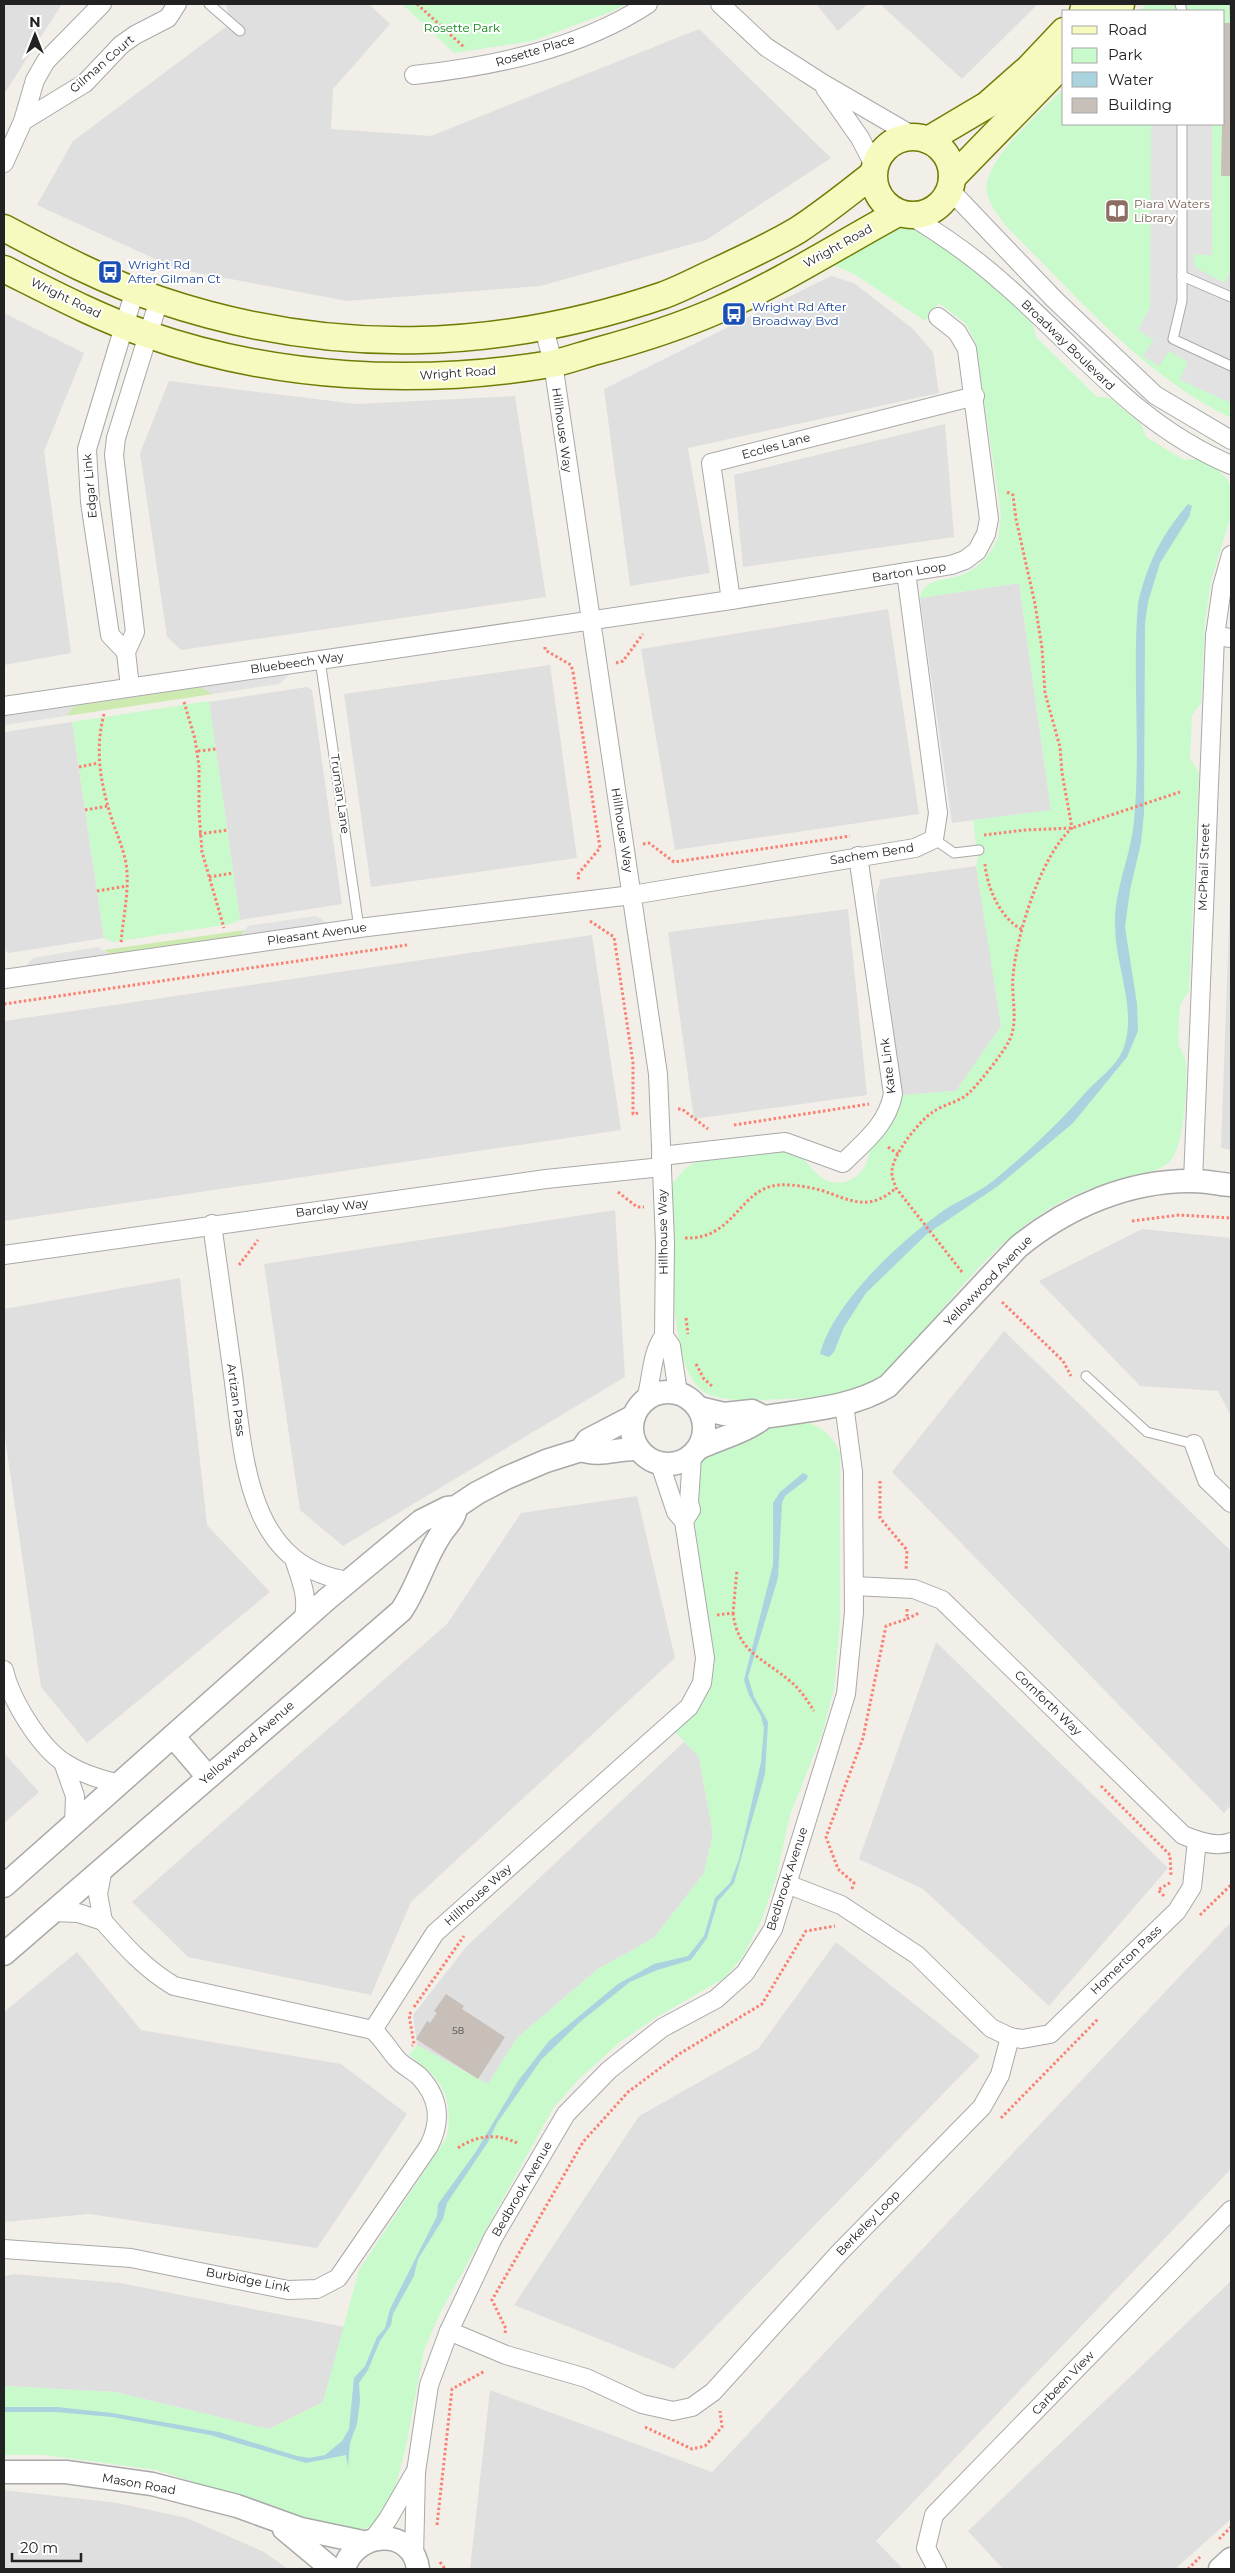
<svg xmlns="http://www.w3.org/2000/svg" width="1235" height="2573" font-family="Montserrat,sans-serif">
<rect width="100%" height="100%" fill="#f2efe9"/>
<g fill="#e0dfdf">
<polygon points="4,4 62,4 4,94"/>
<polygon points="226,4 369,4 390,24 333,89 331,129 431,136 699,29 831,158 706,240 540,286 347,301 177,269 37,205 73,141 231,23"/>
<polygon points="816,4 868,4 838,31"/>
<polygon points="880,4 1038,4 962,79"/>
<polygon points="831,276 854,283 912,328 933,352 939,393 688,448 710,573 630,586 604,389"/>
<polygon points="4,313 84,353 44,451 71,653 4,665"/>
<polygon points="169,381 357,404 515,396 546,597 181,650 167,637 140,453"/>
<polygon points="945,424 954,537 743,567 734,475"/>
<polygon points="1019,583 1051,810 952,823 920,598"/>
<polygon points="888,609 919,814 675,850 641,649"/>
<polygon points="550,665 577,858 371,887 344,694"/>
<polygon points="307,687 312,690 342,904 240,920 209,702"/>
<polygon points="72,722 104,938 9,953 4,950 4,732"/>
<polygon points="976,866 1002,1026 956,1091 902,1095 876,896 881,879"/>
<polygon points="1231,869 1231,1150 1221,1148"/>
<polygon points="848,909 867,1095 694,1119 668,932"/>
<polygon points="592,935 621,1130 4,1221 4,1021"/>
<polygon points="615,1210 625,1377 343,1546 300,1510 264,1264"/>
<polygon points="1142,1229 1231,1238 1231,1416 1218,1391 1140,1386 1039,1281"/>
<polygon points="180,1278 207,1525 270,1592 87,1743 41,1687 4,1431 4,1309"/>
<polygon points="1004,1331 1231,1551 1231,1805 1224,1813 892,1472"/>
<polygon points="637,1496 675,1658 411,1902 371,1995 188,1957 132,1902 447,1624 521,1513"/>
<polygon points="936,1642 1168,1868 1049,2006 923,1889 859,1859"/>
<polygon points="685,1741 699,1757 713,1834 704,1873 654,1938 598,1969 517,2038 488,2084 417,2045 413,2015 466,1947"/>
<polygon points="4,1753 39,1792 4,1823"/>
<polygon points="1231,1922 1231,2169 876,2541 903,2569 470,2569 490,2390 712,2472"/>
<polygon points="836,1942 980,2056 674,2369 514,2305 639,2116 758,2049"/>
<polygon points="77,1952 141,2030 341,2064 407,2114 317,2248 89,2214 4,2222 4,2012"/>
<polygon points="14,2274 120,2283 345,2327 323,2402 269,2429 115,2392 4,2386 4,2276"/>
<polygon points="1231,2281 1231,2519 1175,2569 1003,2569 968,2531"/>
<polygon points="4,2490 118,2503 187,2518 264,2552 288,2569 4,2569"/>
</g>
<g fill="#cdebb0">
<polygon points="201,687 213,694 66,716 74,706"/>
<polygon points="245,930 240,936 111,955 104,950"/>
</g>
<g fill="#c8facc">
<polygon points="402,4 626,4 613,11 532,41 454,53"/>
<path d="M1146,4H1231V418C1142,375 1076,295 1006,226C999,216 989,205 987,193C981,161 1043,110 1064,88V124H1224V11H1139Z"/>
<path d="M900,228H909L925,233L973,265L1032,323L1036,337L1097,397L1110,398L1141,424L1146,437L1184,460L1197,459L1217,469L1228,480L1231,489V515L1211,581L1205,622L1201,703L1192,715L1190,759L1199,772L1189,991C1187,994 1183,999 1181,1003C1179,1008 1178,1039 1179,1045C1181,1051 1185,1055 1186,1062C1187,1085 1185,1142 1171,1160C1159,1175 1107,1182 1087,1190C1063,1199 1038,1214 1018,1231C984,1258 955,1294 927,1327C912,1345 897,1364 878,1378C853,1397 813,1398 783,1399C761,1400 717,1404 700,1389C667,1361 671,1229 671,1186C677,1178 683,1169 692,1164C706,1156 778,1147 793,1152C808,1158 815,1179 832,1182C855,1186 871,1166 869,1146C882,1125 899,1123 902,1095L956,1091L1001,1026L976,866L978,859L973,820L1051,810L1019,583L920,598C923,577 949,581 964,574C979,568 993,552 998,537C1000,530 1000,521 1001,514L975,341L965,323L939,303L925,321L854,274L831,264Z"/>
<polygon points="209,701 240,920 231,924 113,942 104,938 72,722"/>
<path d="M797,1420C818,1424 832,1433 840,1453V1622L834,1689L822,1734L790,1815L776,1878L762,1919L742,1958L723,1979L655,2018L620,2042L579,2079L553,2108L440,2313L424,2350L406,2446L393,2496L374,2525L359,2531L343,2532L157,2470L45,2455H4V2386L115,2392L269,2429L323,2402L359,2270L447,2137C454,2095 441,2079 409,2055L417,2045L488,2084L517,2038L598,1969L654,1938L704,1873L713,1834L699,1757L674,1731L705,1698L715,1664L695,1525L697,1471L703,1458L750,1431Z"/>
</g>
<g fill="#e2e2e2">
<polygon points="1151,124 1212,124 1212,255 1193,255 1196,268 1225,283 1231,270 1231,403 1180,380 1188,362 1169,351 1159,366 1143,356 1154,340 1138,330 1150,307"/>
<polygon points="289,675 279,684 213,694 201,687"/>
<polygon points="74,706 66,716 4,725 4,716"/>
<polygon points="316,916 328,923 240,936 248,926"/>
<polygon points="98,947 111,955 24,968 33,958"/>
</g>
<g fill="#aad3df">
<path d="M1188,504L1192,506L1189,517L1160,563L1148,602L1145,623L1144,813L1141,843L1130,890L1125,927L1137,1004L1138,1031L1127,1057L1073,1123L998,1186L927,1234L866,1293L844,1327L834,1352L829,1357L820,1354C833,1304 898,1243 940,1213C956,1201 977,1194 993,1181C1026,1154 1058,1124 1086,1092C1097,1080 1115,1067 1122,1052C1139,1012 1115,968 1115,925C1114,890 1131,856 1134,821C1141,748 1132,675 1138,603C1148,562 1161,536 1188,504Z"/>
<polygon points="803,1473 808,1476 806,1480 785,1496 782,1503 778,1578 748,1677 754,1697 768,1722 765,1774 734,1883 718,1901 707,1938 691,1960 657,1970 630,1982 580,2022 541,2060 497,2123 488,2142 447,2203 443,2219 418,2259 414,2276 393,2314 391,2325 380,2341 368,2370 359,2383 360,2401 357,2424 350,2443 348,2467 346,2455 306,2463 210,2435 112,2417 56,2412 4,2412 4,2407 57,2407 112,2413 219,2432 297,2456 309,2458 325,2455 342,2441 349,2429 354,2378 365,2366 377,2337 385,2328 390,2309 437,2216 438,2204 475,2153 518,2081 549,2041 618,1984 654,1964 688,1956 704,1936 715,1898 730,1883 739,1859 761,1762 764,1728 761,1716 749,1695 744,1680 773,1565 773,1503 780,1492"/>
</g>
<g fill="#c7bfb8">
<polygon points="1229,4 1231,4 1231,176 1221,176 1224,23 1230,23"/>
<polygon points="446,1994 464,2006 462,2009 505,2037 478,2079 416,2039 427,2021 430,2023 437,2013 434,2011"/>
</g>
<g fill="none" stroke-linecap="round" stroke-linejoin="round">
<defs>
<g id="service">
<polyline points="209,4 240,31"/>
<polyline points="1180,4 1182,11"/>
<polyline points="1182,124 1182,301 1173,339 1231,366"/>
<polyline points="1182,276 1231,297"/>
<polyline points="320,660 359,928"/>
<polyline points="934,839 954,853 979,850"/>
<polyline points="1086,1376 1147,1432 1194,1444"/>
</g>
<g id="minor">
<polyline points="720,4 766,47 822,83 915,137"/>
<path d="M414,75C495,66 579,49 648,4"/>
<polyline points="825,88 860,138 875,167"/>
<polyline points="23,121 85,83 121,45 135,35 168,18 177,4"/>
<polyline points="4,163 23,121 35,80 46,61 102,4"/>
<polyline points="950,190 1054,299 1155,395 1231,440"/>
<path d="M911,216C944,236 974,257 1003,283C1080,349 1134,424 1231,465"/>
<path d="M544,328L553,363L658,1074L665,1242L664,1336C651,1353 652,1379 646,1399"/>
<polyline points="731,600 711,463 975,396"/>
<polyline points="1215,636 1231,638"/>
<polyline points="126,652 110,635 90,502 87,449 135,290"/>
<polyline points="130,687 126,652 135,632 114,455 116,438 159,300"/>
<polyline points="4,706 731,600 951,565 965,560 977,551 986,534 989,519 967,349 957,332 938,317"/>
<polyline points="4,979 359,928 632,895 915,848 934,839 938,813 906,572"/>
<path d="M661,1156L785,1142L843,1163C865,1141 887,1125 893,1094L858,856"/>
<polyline points="1193,1181 1215,636 1222,587 1231,555"/>
<path d="M212,1224C219,1275 226,1325 233,1375C244,1457 246,1566 349,1581"/>
<polyline points="4,1255 546,1179 662,1167"/>
<polyline points="664,1336 671,1346 678,1393"/>
<polyline points="1194,1444 1207,1480 1231,1503"/>
<polyline points="684,1521 691,1510 689,1502 692,1456"/>
<path d="M295,1562C302,1583 309,1599 303,1621"/>
<path d="M854,1586L914,1589L942,1600L1183,1835C1197,1841 1216,1848 1231,1842"/>
<path d="M4,1670C10,1698 40,1748 65,1763C82,1774 100,1779 119,1784"/>
<polyline points="63,1762 75,1796 74,1824"/>
<polyline points="787,1884 841,1905 917,1955 991,2028 1010,2037 1022,2039 1050,2034 1177,1911 1192,1887 1197,1841"/>
<polyline points="53,1912 78,1913 103,1921 98,1894 103,1868"/>
<path d="M103,1921C125,1946 145,1969 174,1986L373,2030L435,1933L689,1707L702,1683L705,1658L684,1521L676,1512L660,1464"/>
<path d="M4,2249L131,2258L288,2290L317,2289L338,2278L429,2146C442,2120 439,2097 419,2076C412,2070 403,2066 397,2059C389,2050 383,2039 373,2030"/>
<polyline points="449,2331 506,2355 586,2378 642,2404 673,2411 692,2407 713,2392 839,2253 982,2107 1000,2075 1010,2037"/>
<polyline points="374,2538 388,2519 414,2474"/>
<polyline points="414,2557 416,2472 429,2385 449,2331 493,2238 566,2114 609,2070 662,2028 716,1999 745,1973 773,1929 846,1694 854,1612 853,1472 844,1404"/>
<polyline points="937,2569 926,2548 934,2515 1231,2210"/>
</g>
<g id="tertiary">
<circle cx="668" cy="1428" r="36"/>
<polyline points="699,1408 724,1414 752,1411 764,1417"/>
<path d="M699,1448C718,1439 750,1430 764,1417C806,1410 852,1408 888,1386L1018,1247C1067,1207 1129,1180 1193,1181C1206,1181 1219,1184 1231,1185"/>
<path d="M581,1450C600,1457 618,1448 638,1449"/>
<polyline points="173,1736 208,1777"/>
<polyline points="4,1886 326,1600 421,1521 447,1508 456,1507 477,1493 506,1478 546,1461 581,1450 588,1440 634,1416"/>
<path d="M4,1954L401,1611C417,1588 424,1560 439,1537C445,1526 455,1520 456,1507"/>
<polyline points="4,2472 66,2472 152,2484 237,2506 301,2529 363,2542"/>
<polyline points="284,2529 332,2569"/>
<path d="M344,2569C355,2530 413,2527 418,2569"/>
<polyline points="1220,2569 1231,2559"/>
</g>
<g id="secondary">
<polyline points="1083,11 1090,4"/>
<polyline points="1114,11 1121,4"/>
<circle cx="913" cy="176" r="39"/>
<polyline points="928,140 987,105 1029,68 1064,31"/>
<polyline points="952,178 1064,63"/>
<path d="M4,228C55,255 106,282 160,300C330,357 496,352 664,295C683,288 701,278 719,270C746,257 773,245 798,230C824,213 849,193 873,174"/>
<path d="M4,269C50,292 97,317 146,334C275,379 417,386 551,364C566,361 582,355 597,351C638,340 679,327 718,310C780,283 839,245 898,213"/>
</g>
</defs>
<use href="#service" stroke="#a9a9a9" stroke-width="11"/>
<use href="#minor" stroke="#a9a9a9" stroke-width="20"/>
<use href="#tertiary" stroke="#a9a9a9" stroke-width="25"/>
<use href="#secondary" stroke="#707d05" stroke-width="29"/>
<g stroke="#fa8072" stroke-width="3" stroke-dasharray="2.5 2.5" stroke-linecap="butt">
<polyline points="417,4 465,48"/>
<polyline points="545,647 545,650 571,665 573,672"/>
<polyline points="616,663 623,661 643,634"/>
<polyline points="573,672 600,848 578,874 579,882"/>
<polyline points="184,702 195,739 199,766 199,812 202,852 224,928"/>
<path d="M104,714C94,752 101,786 113,823C118,836 123,849 126,863C130,889 123,917 121,943"/>
<polyline points="198,751 216,749"/>
<polyline points="79,767 98,763"/>
<polyline points="85,810 108,806"/>
<polyline points="199,834 228,830"/>
<polyline points="984,835 1025,830 1072,828 1180,792"/>
<polyline points="643,844 649,843 674,862 850,836"/>
<path d="M985,864C987,887 1000,919 1023,930"/>
<polyline points="209,877 233,873"/>
<polyline points="97,891 127,886"/>
<polyline points="590,921 614,937 633,1063 633,1114 639,1113"/>
<polyline points="4,1004 407,945"/>
<polyline points="678,1109 682,1109 708,1129"/>
<polyline points="734,1125 869,1104"/>
<polyline points="888,1147 898,1154"/>
<polyline points="618,1192 637,1207 644,1207"/>
<polyline points="1132,1221 1179,1215 1231,1218"/>
<path d="M685,1238C735,1240 739,1188 779,1185C795,1184 817,1188 832,1194C858,1204 873,1208 896,1188"/>
<polyline points="239,1265 258,1240"/>
<path d="M962,1272L896,1188C894,1182 891,1176 892,1170C894,1153 919,1121 933,1112C944,1104 960,1102 970,1092C980,1082 1003,1053 1009,1041C1019,1022 1011,997 1013,977C1016,936 1041,855 1072,828L1062,773L1060,747L1045,693L1042,648L1035,604L1016,519L1013,495L1005,491"/>
<polyline points="1002,1302 1063,1361 1071,1376"/>
<polyline points="686,1318 688,1334"/>
<polyline points="696,1364 704,1379 712,1386"/>
<polyline points="880,1481 880,1518 907,1550 906,1570"/>
<polyline points="907,1609 907,1619 919,1613"/>
<path d="M733,1613C738,1653 763,1658 790,1681C800,1689 807,1700 814,1711"/>
<polyline points="717,1615 733,1613 737,1570"/>
<polyline points="1101,1786 1170,1855 1171,1876"/>
<polyline points="852,1889 854,1883 838,1869 826,1837 863,1738 886,1626 907,1619"/>
<polyline points="1164,1896 1158,1890 1171,1882"/>
<polyline points="1200,1915 1231,1885"/>
<polyline points="414,2007 464,1936"/>
<polyline points="411,2012 409,2015 414,2044 412,2046"/>
<polyline points="1001,2118 1098,2019"/>
<path d="M458,2148C477,2135 497,2133 517,2143"/>
<polyline points="505,2333 506,2329 492,2300 583,2142 628,2092 679,2054 762,2004 806,1931 835,1926"/>
<polyline points="645,2427 692,2449 705,2446 722,2427 720,2411"/>
<polyline points="437,2525 452,2389 485,2371"/>
<polyline points="1219,2539 1231,2527"/>
<polyline points="440,2562 445,2569"/>
<polyline points="1188,2569 1200,2557"/>
</g>
<use href="#service" stroke="#fff" stroke-width="9"/>
<use href="#minor" stroke="#fff" stroke-width="18"/>
<use href="#tertiary" stroke="#fff" stroke-width="22"/>
<use href="#secondary" stroke="#f7fabf" stroke-width="26"/>
</g>
<defs>
<symbol id="library-square" viewBox="-11 -11 22 22"><rect x="-9" y="-9" width="18" height="18" rx="4" fill="#8d6e63" stroke="#fff"/><path d="M-6-4Q-3-5.5-.7-3.5V5Q-3 3-6 4ZM6-4Q3-5.5 .7-3.5V5Q3 3 6 4Z" fill="#fff"/></symbol>
<symbol id="bus-square" viewBox="-11 -11 22 22"><rect x="-9" y="-9" width="18" height="18" rx="4" fill="#1a4fb4" stroke="#fff"/><path d="M-5-6H5V4H4V6H2V4H-2V6H-4V4H-5ZM-3.5-4V0h7V-4ZM-3.5 1.2v1.5H-2V1.2ZM2 1.2v1.5H3.5V1.2Z" fill="#fff"/></symbol>
</defs>
<g fill-rule="evenodd">
<use href="#library-square" x="1103" y="197" width="28" height="28"/>
<use href="#bus-square" x="96" y="258" width="28" height="28"/>
<use href="#bus-square" x="720" y="300" width="28" height="28"/>
</g>
<g text-anchor="middle" stroke-width="4" stroke-linejoin="round" paint-order="stroke">
<g font-size="10" fill="#4b4948">
<text x="458" y="2034">58</text>
</g>
<g font-size="12" fill="#0c8416" stroke="#fff">
<text x="462" y="32">Rosette Park</text>
</g>
<g font-size="12" fill="#222" stroke="#fff">
<text transform="translate(535 51) rotate(-17)" y="4">Rosette Place</text>
<text transform="translate(102 64) rotate(-41)" y="4">Gilman Court</text>
<text transform="translate(838 246) rotate(-29)" y="4">Wright Road</text>
<text transform="translate(66 298) rotate(26)" y="4">Wright Road</text>
<text transform="translate(1068 345) rotate(44)" y="4">Broadway Boulevard</text>
<text transform="translate(458 373) rotate(-4)" y="4">Wright Road</text>
<text transform="translate(562 430) rotate(82)" y="4">Hillhouse Way</text>
<text transform="translate(776 446) rotate(-15)" y="4">Eccles Lane</text>
<text transform="translate(90 486) rotate(-95)" y="4">Edgar Link</text>
<text transform="translate(909 572) rotate(-9)" y="4">Barton Loop</text>
<text transform="translate(297 663) rotate(-8)" y="4">Bluebeech Way</text>
<text transform="translate(340 794) rotate(82)" y="4">Truman Lane</text>
<text transform="translate(622 830) rotate(81)" y="4">Hillhouse Way</text>
<text transform="translate(872 854) rotate(-9)" y="4">Sachem Bend</text>
<text transform="translate(1204 867) rotate(-88)" y="4">McPhail Street</text>
<text transform="translate(317 934) rotate(-8)" y="4">Pleasant Avenue</text>
<text transform="translate(888 1066) rotate(-97)" y="4">Kate Link</text>
<text transform="translate(332 1208) rotate(-8)" y="4">Barclay Way</text>
<text transform="translate(663 1232) rotate(-91)" y="4">Hillhouse Way</text>
<text transform="translate(988 1281) rotate(-46)" y="4">Yellowwood Avenue</text>
<text transform="translate(236 1400) rotate(82)" y="4">Artizan Pass</text>
<text transform="translate(1048 1703) rotate(44)" y="4">Cornforth Way</text>
<text transform="translate(247 1743) rotate(-41)" y="4">Yellowwood Avenue</text>
<text transform="translate(787 1879) rotate(-72)" y="4">Bedbrook Avenue</text>
<text transform="translate(478 1895) rotate(-42)" y="4">Hillhouse Way</text>
<text transform="translate(1126 1960) rotate(-44)" y="4">Homerton Pass</text>
<text transform="translate(522 2189) rotate(-60)" y="4">Bedbrook Avenue</text>
<text transform="translate(868 2223) rotate(-46)" y="4">Berkeley Loop</text>
<text transform="translate(248 2280) rotate(11)" y="4">Burbidge Link</text>
<text transform="translate(1063 2383) rotate(-46)" y="4">Carbeen View</text>
<text transform="translate(139 2484) rotate(10)" y="4">Mason Road</text>
</g>
<g font-size="12" fill="#785e54" stroke="#fff" text-anchor="start">
<text x="1134" y="208">Piara Waters<tspan x="1134" dy="14">Library</tspan></text>
</g>
<g font-size="12" fill="#164399" stroke="#fff" text-anchor="start">
<text x="128" y="269">Wright Rd<tspan x="128" dy="14">After Gilman Ct</tspan></text>
<text x="752" y="311">Wright Rd After<tspan x="752" dy="14">Broadway Bvd</tspan></text>
</g>
</g>
<rect width="1235" height="2573" fill="none" stroke="#222222" stroke-width="10"/>
<rect x="1062" y="10" width="162" height="115" fill="#ffffff" stroke="#a7a7a7"/>
<rect x="1072" y="26" width="25" height="8" fill="#f7fabf" stroke="#a7a7a7"/>
<text x="1108" y="35" font-size="15" fill="#222222">Road</text>
<rect x="1072" y="48" width="25" height="15" fill="#c8facc" stroke="#a7a7a7"/>
<text x="1108" y="60" font-size="15" fill="#222222">Park</text>
<rect x="1072" y="72" width="25" height="15" fill="#aad3df" stroke="#a7a7a7"/>
<text x="1108" y="85" font-size="15" fill="#222222">Water</text>
<rect x="1072" y="98" width="25" height="15" fill="#c7bfb8" stroke="#a7a7a7"/>
<text x="1108" y="110" font-size="15" fill="#222222">Building</text>
<g transform="translate(35 35)" stroke="#ffffff" stroke-width="4" paint-order="stroke">
<path d="M0-4L9 19L0 12L-9 19Z" fill="#222222"/>
<text y="-8" font-size="14" font-weight="bold" text-anchor="middle" fill="#222222">N</text>
</g>
<path d="M12 2553v8h69v-8" fill="none" stroke="#222222" stroke-width="2.5"/>
<text x="20" y="2553" font-size="15" fill="#222222" stroke="#ffffff" stroke-width="4" paint-order="stroke">20 m</text>
</svg>
